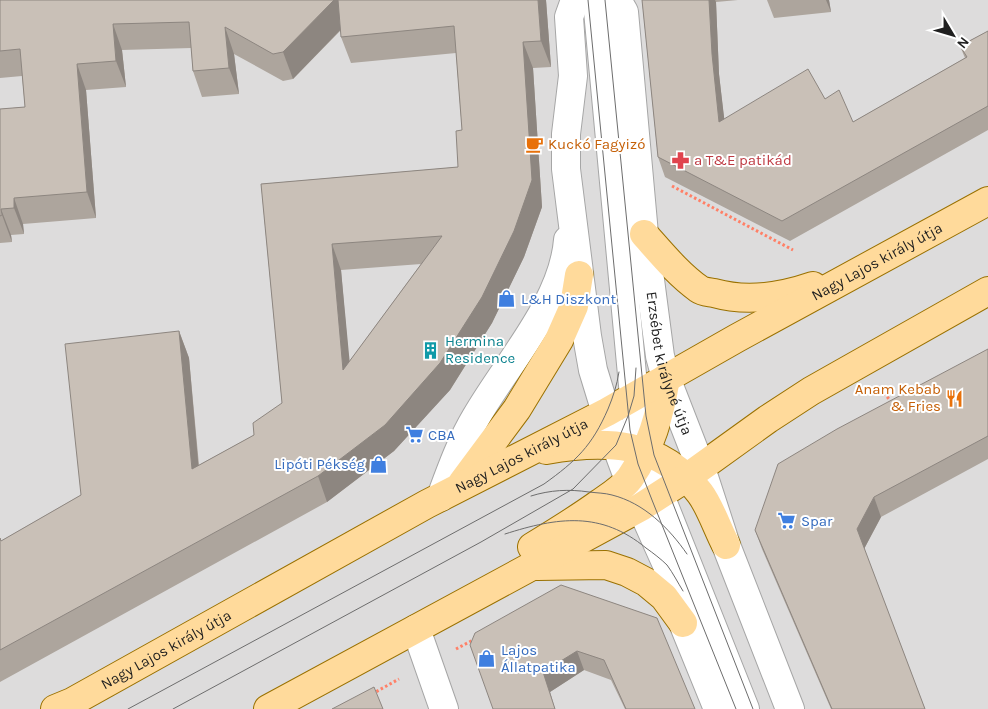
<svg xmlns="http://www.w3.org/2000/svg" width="988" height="709" font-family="Karla,sans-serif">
<rect width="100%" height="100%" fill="#f1ede5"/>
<rect fill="#dddcdc" x="0" y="0" width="988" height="709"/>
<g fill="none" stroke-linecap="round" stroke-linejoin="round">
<defs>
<g id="minor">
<polyline points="575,0 569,17 573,76 566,134 566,169 587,336 593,370 616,445 629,480 667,565 683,623 718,709"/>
<polyline points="597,0 634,396 638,427 651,473 745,709"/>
<path id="s1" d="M617,0L624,12L644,234L660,356L666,378L701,468L726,545L790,709"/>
<path d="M441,497C451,470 461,442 476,417C507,363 563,303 568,240"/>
<polyline points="416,629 444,709"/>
</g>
<g id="major">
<path d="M644,234C661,253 678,274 699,289C703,292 709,292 714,293C746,302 781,297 813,286"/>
<path d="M546,450C606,439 660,441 700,493C710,506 718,530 726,545"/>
<polyline points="462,483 517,409 559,340 574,306 579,275"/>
<path d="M532,547C555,533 578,519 600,503C610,496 623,488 630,478C651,448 660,414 666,378"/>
<polyline points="537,566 606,565 627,572 646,582 664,597 683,623"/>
<path id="s2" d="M55,709L72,702L427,504L607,412L737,338L988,201"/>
<polyline points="268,709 641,507 686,478 768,419 811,391 988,291"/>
</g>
</defs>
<use href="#minor" stroke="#a6a6a6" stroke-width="30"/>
<use href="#major" stroke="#9a7100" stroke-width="30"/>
<g stroke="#ff8067" stroke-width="3" stroke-dasharray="2.5 2.5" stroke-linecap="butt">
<polyline points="672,186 793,250"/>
<polyline points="884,393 893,404"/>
<polyline points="456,649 475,639"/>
<polyline points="372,694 399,679"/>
</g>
<use href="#minor" stroke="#fff" stroke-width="28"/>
<use href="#major" stroke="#ffda9b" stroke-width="28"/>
<g stroke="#6d6d6d" stroke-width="1">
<polyline points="588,0 630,430 638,464 652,500 736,709"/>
<polyline points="605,0 646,416 654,455 753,709"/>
<path d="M531,496C550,490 569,489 589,492C597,493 605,493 612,495C644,503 669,528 687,554"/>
<path d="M505,534C558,517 601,511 646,548C653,553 661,559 667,565C673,573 678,583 683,591"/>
<path d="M128,709L544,484C576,461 592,446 608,409C613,397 617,385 619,372"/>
<polyline points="173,709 481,542 573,489 616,445 628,416 634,396 636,368"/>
</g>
</g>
<g fill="#ada59d" fill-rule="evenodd">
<path d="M0,0H546L551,67L533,68L542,207L524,257L492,323L450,390L394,451L327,502L0,682V538L1,541L81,495L179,331L189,358L199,465L254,435L282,403L261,184L458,167L462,130L456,53L351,63L341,37V30L293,79L283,81L234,54L239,94L202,97L193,71L191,48L122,50L126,87L86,90L96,218L23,224L24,234L11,235L12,242L0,243V109L25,107L22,76L0,78ZM421,264L349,362L341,270Z"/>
<polygon points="642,0 738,0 716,2 719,74 724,119 825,99 853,122 965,58 960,46 988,31 988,130 790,241 665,177 658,157"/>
<polygon points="767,0 829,0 831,12 774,18"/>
<polygon points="988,349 988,459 881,517 864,549 925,709 831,709 762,549 755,530"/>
<polygon points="561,585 695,709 625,709 611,680 584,670 550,692 493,709"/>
</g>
<g fill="#8d8680">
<polygon points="334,0 339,0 347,23 293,79 283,52"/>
<polygon points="538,0 546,0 551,67 541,41"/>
<polygon points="709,0 715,0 716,2 719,74 727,142 719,122 712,54"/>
<polygon points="826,0 829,0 831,12"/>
<polygon points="113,24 122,50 126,87 116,61"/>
<polygon points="225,27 234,54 239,94 229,68"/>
<polygon points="523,42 533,68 542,207 524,257 492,323 450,390 394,451 327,502 318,476 385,425"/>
<polygon points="77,64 86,90 96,218 87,192"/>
<polygon points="14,198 23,224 24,234 14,208"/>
<polygon points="1,209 11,235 12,242 2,215"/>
<polygon points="332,244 341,270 353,397 343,370"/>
<polygon points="179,331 189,358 201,495 192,469"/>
<polygon points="874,497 881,517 864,549 857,529"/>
<polygon points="577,651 584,670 550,692 555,709 543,672"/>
</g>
<g fill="#c9c0b7" stroke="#8d8680" fill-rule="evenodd">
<polygon points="0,0 334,0 283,52 273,54 225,27 229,68 193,71 189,22 113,24 116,61 77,64 87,192 14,198 14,208 1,209 2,215 0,216 0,109 25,107 20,49 0,51"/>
<path d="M338,0H538L541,41L523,42L532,180L514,231L482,297L440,363L385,425L318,476L0,650V538L1,541L81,495L65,344L179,331L192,469L254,435L253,423L282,403L261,184L458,167L456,131L462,130L454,26L341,37ZM442,236L343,370L332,244Z"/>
<polygon points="642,0 709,0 712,54 719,122 808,69 825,99 839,90 853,122 967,57 960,46 988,31 988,106 782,221 658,157"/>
<polygon points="988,349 988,436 874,497 857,529 925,709 832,709 755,530 778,464 837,429"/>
<polygon points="561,585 657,618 695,709 626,709 604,660 577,651 543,672 555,709 493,709 470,645 475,633"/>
<polygon points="374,687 383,709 332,709"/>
</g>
<defs>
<symbol id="cafe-bare" viewBox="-9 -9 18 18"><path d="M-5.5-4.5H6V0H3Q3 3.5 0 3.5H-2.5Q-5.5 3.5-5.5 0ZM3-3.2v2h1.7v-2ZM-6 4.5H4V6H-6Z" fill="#e8710a" stroke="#fff" stroke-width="2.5" paint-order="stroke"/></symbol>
<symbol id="pharmacy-bare" viewBox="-9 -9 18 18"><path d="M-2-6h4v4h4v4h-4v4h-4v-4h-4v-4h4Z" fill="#e0444e" stroke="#fff" stroke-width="2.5" paint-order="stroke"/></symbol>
<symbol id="shop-bare" viewBox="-9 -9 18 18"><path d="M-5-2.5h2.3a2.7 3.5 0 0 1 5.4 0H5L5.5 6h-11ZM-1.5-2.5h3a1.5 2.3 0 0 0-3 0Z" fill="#3f7fe0" stroke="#fff" stroke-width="2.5" paint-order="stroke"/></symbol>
<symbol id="building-bare" viewBox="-9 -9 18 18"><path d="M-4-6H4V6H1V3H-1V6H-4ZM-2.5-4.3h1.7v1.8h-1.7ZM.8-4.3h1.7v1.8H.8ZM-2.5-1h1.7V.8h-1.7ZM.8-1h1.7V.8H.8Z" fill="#0f9aa8" stroke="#fff" stroke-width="2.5" paint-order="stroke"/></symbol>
<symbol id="restaurant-bare" viewBox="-9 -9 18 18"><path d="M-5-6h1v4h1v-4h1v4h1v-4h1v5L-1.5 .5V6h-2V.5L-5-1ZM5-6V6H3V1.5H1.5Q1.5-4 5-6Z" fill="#e8710a" stroke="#fff" stroke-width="2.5" paint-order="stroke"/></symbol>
<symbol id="supermarket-bare" viewBox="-9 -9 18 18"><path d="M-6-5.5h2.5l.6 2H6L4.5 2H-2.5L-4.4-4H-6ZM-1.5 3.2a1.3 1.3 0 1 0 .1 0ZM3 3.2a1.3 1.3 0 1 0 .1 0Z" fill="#3f7fe0" stroke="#fff" stroke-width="2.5" paint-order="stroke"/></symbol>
</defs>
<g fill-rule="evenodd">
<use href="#cafe-bare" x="522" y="132" width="25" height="25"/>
<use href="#pharmacy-bare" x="668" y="148" width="25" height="25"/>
<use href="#shop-bare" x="494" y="286" width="25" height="25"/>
<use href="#building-bare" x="418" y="338" width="25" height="25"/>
<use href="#restaurant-bare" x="942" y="386" width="25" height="25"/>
<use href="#supermarket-bare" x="402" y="422" width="25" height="25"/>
<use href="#shop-bare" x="366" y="452" width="25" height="25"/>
<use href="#supermarket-bare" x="774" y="508" width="25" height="25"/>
<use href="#shop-bare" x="474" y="646" width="25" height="25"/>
</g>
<g text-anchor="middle" stroke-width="4" stroke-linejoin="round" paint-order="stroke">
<g font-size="15" fill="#c56008" stroke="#fff" text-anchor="start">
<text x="548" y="149">Kuckó Fagyizó</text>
<text x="941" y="394" text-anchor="end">Anam Kebab<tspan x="941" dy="17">&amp; Fries</tspan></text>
</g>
<g font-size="15" fill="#be3a42" stroke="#fff" text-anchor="start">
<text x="694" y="165">a T&amp;E patikád</text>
</g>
<g font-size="15" fill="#1f1f1f" stroke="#fff">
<text dy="5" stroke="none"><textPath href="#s2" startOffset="936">Nagy Lajos király útja</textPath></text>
<text dy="5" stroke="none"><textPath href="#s1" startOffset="369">Erzsébet királyné útja</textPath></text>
<text dy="5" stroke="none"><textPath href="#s2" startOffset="531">Nagy Lajos király útja</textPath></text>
<text dy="5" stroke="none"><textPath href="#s2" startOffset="126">Nagy Lajos király útja</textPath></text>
</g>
<g font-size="15" fill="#366cbe" stroke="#fff" text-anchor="start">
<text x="521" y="304">L&amp;H Diszkont</text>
<text x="428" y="440">CBA</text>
<text x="365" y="469" text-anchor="end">Lipóti Pékség</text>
<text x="801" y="526">Spar</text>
<text x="501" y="655">Lajos<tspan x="501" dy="17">Állatpatika</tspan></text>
</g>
<g font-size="15" fill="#0d838f" stroke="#fff" text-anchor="start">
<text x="445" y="346">Hermina<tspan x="445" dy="17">Residence</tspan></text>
</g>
</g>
<g transform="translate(953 35) rotate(128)" stroke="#ffffff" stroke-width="4" paint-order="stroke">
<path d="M0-4L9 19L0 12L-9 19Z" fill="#1f1f1f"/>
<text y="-8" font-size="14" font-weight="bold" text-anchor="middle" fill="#1f1f1f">N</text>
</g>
</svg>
